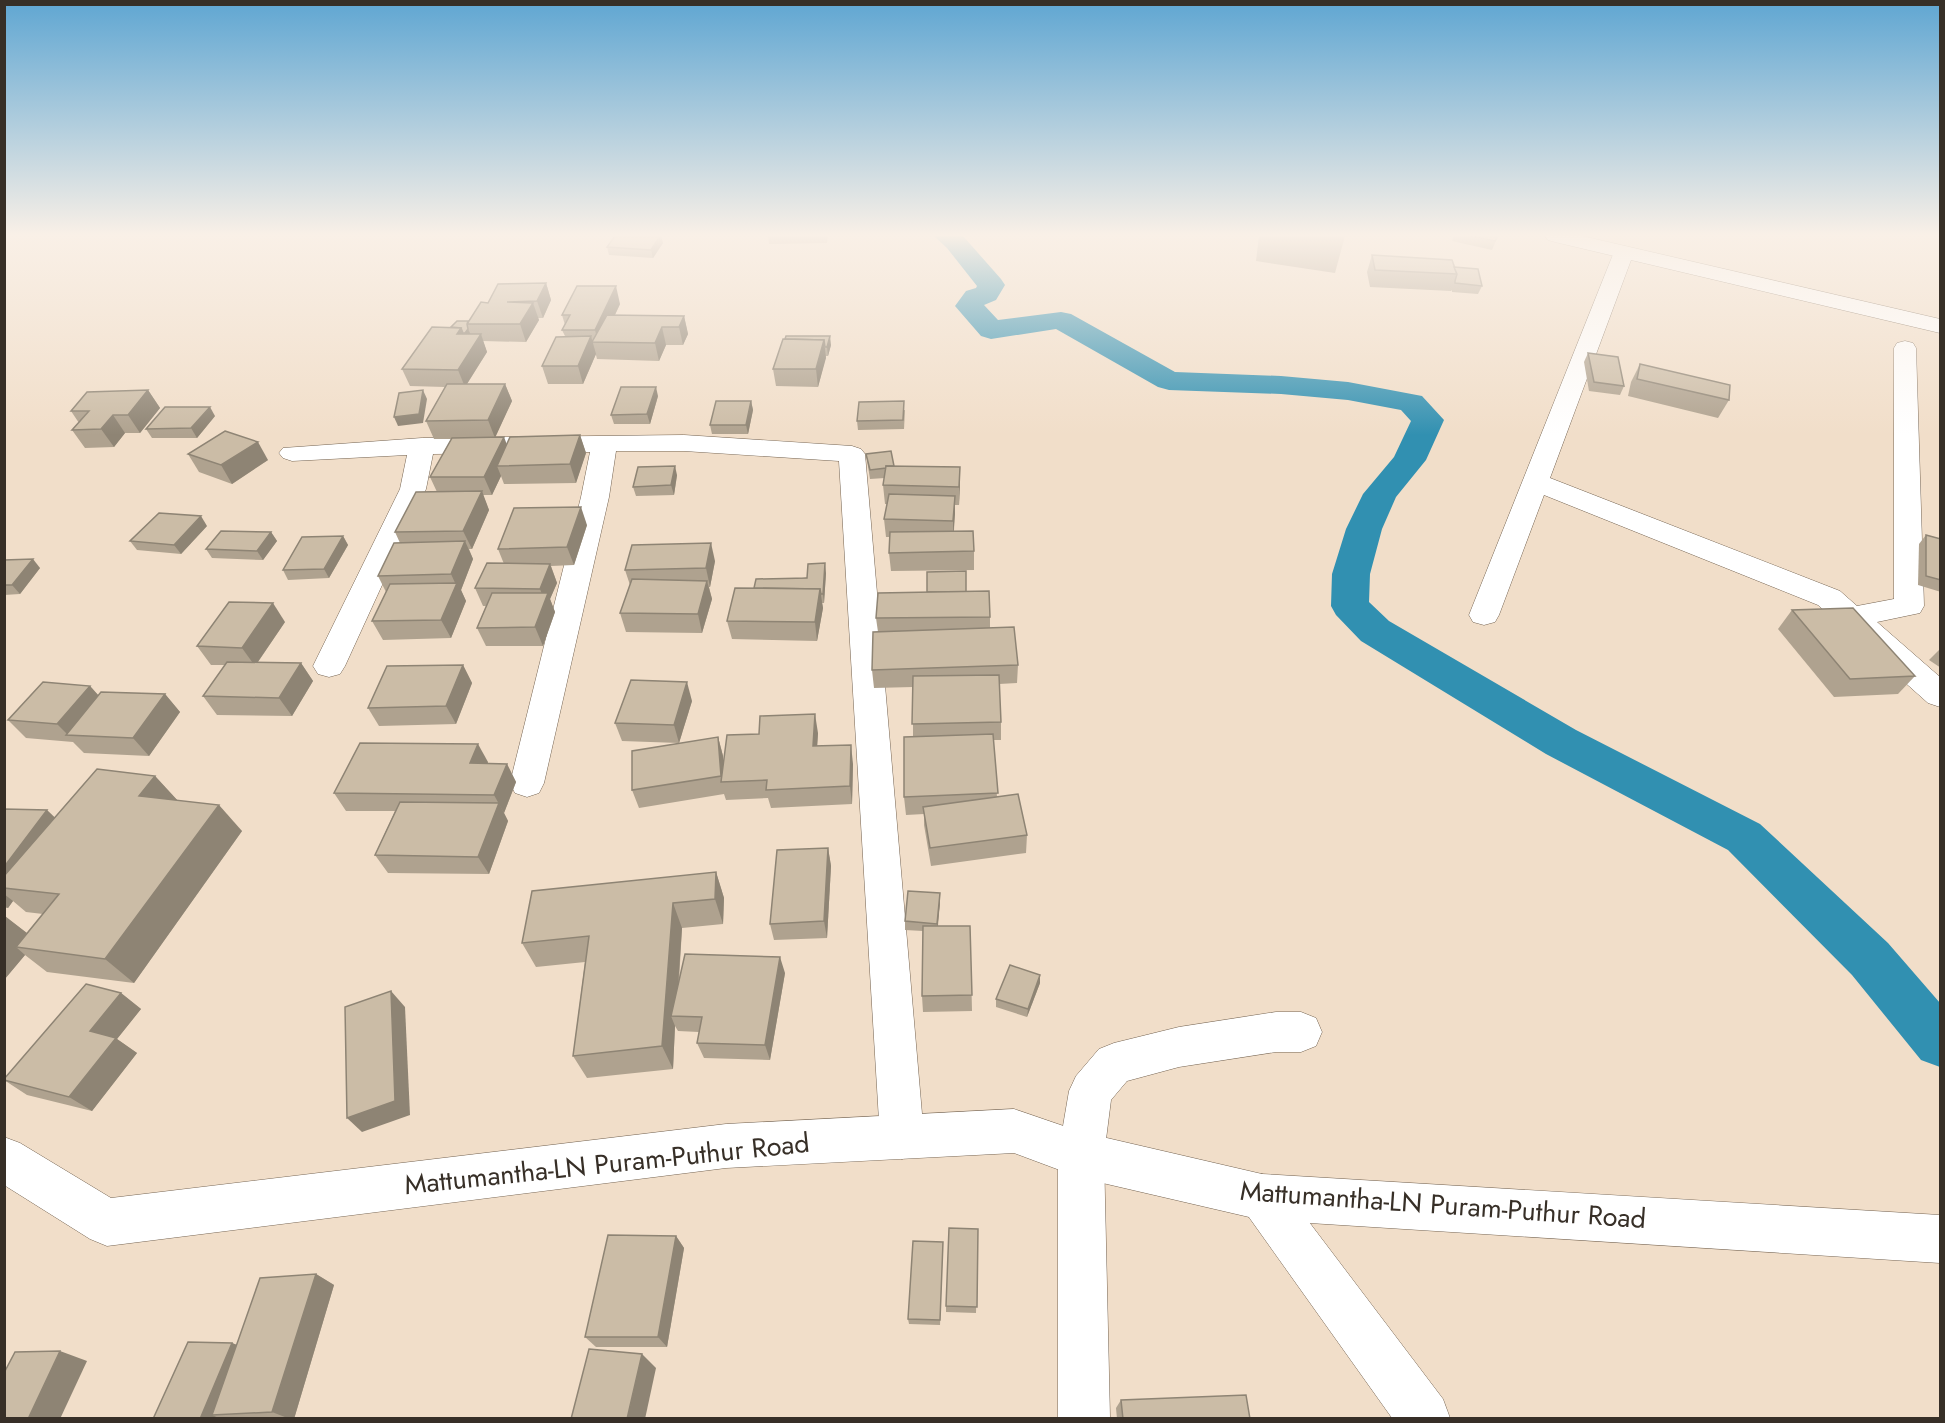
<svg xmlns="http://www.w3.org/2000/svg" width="1945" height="1423" font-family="Jost,sans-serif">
<rect width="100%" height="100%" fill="#f1dec9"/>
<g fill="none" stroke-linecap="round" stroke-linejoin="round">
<polygon fill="#3190b1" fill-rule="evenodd" points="934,236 963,236 1001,279 1005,285 996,300 984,305 998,320 1061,312 1071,314 1175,372 1281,376 1348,382 1422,396 1444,420 1426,460 1396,497 1382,529 1370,574 1369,602 1389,621 1576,730 1760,824 1888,943 1940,1003 1940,1067 1921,1060 1852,975 1728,850 1546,754 1361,641 1336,615 1331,606 1332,574 1346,529 1363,494 1394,457 1411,421 1401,410 1348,400 1281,394 1169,390 1158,387 1056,329 991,339 981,336 955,306 966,291 976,288 977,286 947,248"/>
<defs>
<g id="minor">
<polygon points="1624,246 1631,248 1634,252 1550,478 1840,591 1857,606 1894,599 1894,348 1897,343 1905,341 1913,343 1916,348 1924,606 1920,613 1877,622 1940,677 1940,707 1928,703 1818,605 1544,495 1499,615 1495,622 1484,625 1473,622 1469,615 1614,252 1617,248"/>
<polygon points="684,435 852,446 861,449 865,454 924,1137 918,1153 902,1159 886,1153 880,1137 839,461 684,451 616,451 609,497 544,783 539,793 527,797 515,793 510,783 581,497 590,452 433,454 426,489 345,666 340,674 329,677 318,674 313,666 400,489 407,455 292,461 283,458 279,453 283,448 422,438"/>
<polygon points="1276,1012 1301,1012 1316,1018 1322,1032 1316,1046 1301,1052 1276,1052 1179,1067 1127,1081 1111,1100 1104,1155 1110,1418 1058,1418 1058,1155 1069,1091 1076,1076 1099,1049 1114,1043 1179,1027"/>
<polygon points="1262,1174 1278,1181 1443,1399 1450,1418 1392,1418 1246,1213 1239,1197 1246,1181"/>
</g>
<polygon id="tertiary" points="1014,1109 1081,1132 1262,1174 1940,1215 1940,1263 1262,1220 1081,1178 1014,1153 726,1168 107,1246 90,1239 4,1185 4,1137 20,1143 111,1198 726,1124"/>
<polygon id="secondary" points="1545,236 1582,236 1940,319 1940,333 1555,242 1548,240"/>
</defs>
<use href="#minor" stroke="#756452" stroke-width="1"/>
<use href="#tertiary" stroke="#756452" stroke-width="1"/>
<use href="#secondary" stroke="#756452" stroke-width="1"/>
<use href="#minor" fill="#fff" fill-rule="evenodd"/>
<use href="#tertiary" fill="#fff" fill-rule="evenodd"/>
<use href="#secondary" fill="#fff" fill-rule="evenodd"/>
</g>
<g fill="#afa28f">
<polygon points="615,236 661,236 663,243 653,258 609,255 607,247"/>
<polygon points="768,236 828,236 827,243 769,244"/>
<polygon points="1259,236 1345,236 1335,273 1256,261"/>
<polygon points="1454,236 1498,236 1492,250 1452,241"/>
<polygon points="1372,255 1454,267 1482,286 1478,294 1452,292 1452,290 1451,291 1370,287 1367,272"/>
<polygon points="546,283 551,300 543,318 538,318 539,320 526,342 483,341 487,352 467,384 505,384 512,401 495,437 507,444 580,435 586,453 576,483 504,484 501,476 492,495 483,495 489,510 472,549 469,549 473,559 461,590 466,601 451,638 383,640 372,621 386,592 378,576 400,543 395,532 437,492 430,477 451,439 434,439 426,421 445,387 410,386 402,369 451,327 468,321 488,303"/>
<polygon points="620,304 615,315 684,316 688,334 683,345 666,345 659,361 597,359 594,347 596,354 583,384 548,384 542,366 565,336 562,330 565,325 562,315"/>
<polygon points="831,345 828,356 826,356 818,387 776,386 773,369"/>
<polygon points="1588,353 1624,386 1620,395 1589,391 1584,362"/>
<polygon points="1640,364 1729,400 1718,418 1628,396 1631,382"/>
<polygon points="148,390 160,408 140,433 125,433 114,447 85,448 72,430 79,423 71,411"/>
<polygon points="658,396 650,424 614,424 611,415"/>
<polygon points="751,401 753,410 748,434 712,434 710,425"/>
<polygon points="905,410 904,429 858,430 857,421"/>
<polygon points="215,416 197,438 152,438 146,429"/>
<polygon points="188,454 268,460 232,484 199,472"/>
<polygon points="866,454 894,466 960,467 959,505 955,505 954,531 974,551 974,570 891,571 889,553 890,537 886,537 884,519 887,504 885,504 883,485 885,478 870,479"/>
<polygon points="677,475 674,495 636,496 633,487"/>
<polygon points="587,525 574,565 551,566 557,583 550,599 555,612 543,646 486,646 477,628 486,606 483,606 475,588 504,564 498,549"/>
<polygon points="207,526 181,554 137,550 130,541"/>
<polygon points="271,532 277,541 263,560 212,558 206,549"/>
<polygon points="1926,535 1941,539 1941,592 1918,585 1919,544"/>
<polygon points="343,536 348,545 329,578 288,580 283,570"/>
<polygon points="4,560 40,568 20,594 4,595"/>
<polygon points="715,561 710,587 709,587 712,599 702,633 626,632 620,613 630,585 625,570"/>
<polygon points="826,573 824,603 822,603 823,608 817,641 732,639 727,621 754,588"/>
<polygon points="966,592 990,617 990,628 1018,665 1017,683 999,684 1001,722 1001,740 993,740 997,797 1027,835 1026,853 931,866 924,825 924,814 906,815 904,797 913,736 913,687 874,688 872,670 878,632 876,618"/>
<polygon points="1792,610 1915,676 1898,694 1834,697 1778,629"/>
<polygon points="285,622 258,662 301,663 313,681 292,716 217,715 203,696 225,665 211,665 197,646"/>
<polygon points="1941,648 1941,668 1929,660"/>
<polygon points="463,665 472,683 456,724 379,726 368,708"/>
<polygon points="90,686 98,695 165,694 180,712 149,756 84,753 73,742 26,738 8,720"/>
<polygon points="692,701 679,743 622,741 615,723"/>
<polygon points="818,733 817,746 853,764 852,804 771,808 768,798 726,800 724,794 639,808 632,790 718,737 723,756 723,764"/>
<polygon points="488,762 488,764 507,764 516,782 504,813 508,821 489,874 388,873 375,855 395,811 346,811 334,793"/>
<polygon points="155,776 177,800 242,831 134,983 47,972 25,955 4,980 4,916 27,933 43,914 26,912 13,901 8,908 4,908 4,809 55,818"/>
<polygon points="828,848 831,866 827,938 774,940 770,924"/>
<polygon points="716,872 724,898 723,924 682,928 679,982 785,973 770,1060 704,1058 697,1043 699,1032 678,1031 675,1026 673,1069 587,1078 573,1056 585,962 536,967 522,943"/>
<polygon points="940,893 940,902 938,926 970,926 972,1011 923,1012 922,996 923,931 905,930 905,921"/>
<polygon points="1040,983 1027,1017 996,1007 996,999"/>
<polygon points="121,993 141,1009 117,1039 137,1053 92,1111 27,1095 4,1080"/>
<polygon points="978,1229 976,1313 946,1312 946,1306"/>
<polygon points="676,1236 684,1248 667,1347 596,1347 585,1337"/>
<polygon points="943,1242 940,1325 909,1324 908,1319"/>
<polygon points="316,1274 334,1285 294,1419 153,1419 232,1343 237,1345"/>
<polygon points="1121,1400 1250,1419 1117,1419 1116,1408"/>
</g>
<g fill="#8e8474">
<polygon points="660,236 661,236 663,243 653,258 651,250"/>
<polygon points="546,283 551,300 543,318 537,301"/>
<polygon points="616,286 620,304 602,342 598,342 595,330"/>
<polygon points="533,303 539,320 526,342 520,324"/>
<polygon points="684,316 688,334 683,345 679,327"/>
<polygon points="662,327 666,345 659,361 655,343"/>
<polygon points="461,328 468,345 457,334"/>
<polygon points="468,329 472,337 468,342 465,333"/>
<polygon points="481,334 487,352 465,387 458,370"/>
<polygon points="591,336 596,354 583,384 578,366"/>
<polygon points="830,336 831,345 828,356 827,347"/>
<polygon points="824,340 826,358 818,387 816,369"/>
<polygon points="505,384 512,401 495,438 488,420"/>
<polygon points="656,387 658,396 650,424 647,414"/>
<polygon points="148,390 160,408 140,433 128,415"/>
<polygon points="423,390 427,399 423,423 398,426 394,417"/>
<polygon points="751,401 753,410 748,434 746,425"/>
<polygon points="210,407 215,416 197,438 191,428"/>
<polygon points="113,415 125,433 114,447 101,429"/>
<polygon points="580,435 586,453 576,483 570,464"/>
<polygon points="504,437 511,455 497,466 501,476 492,495 484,477"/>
<polygon points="258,442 268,460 232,484 221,465"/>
<polygon points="675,466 677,475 674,495 671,485"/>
<polygon points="960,467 960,485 959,505 959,487"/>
<polygon points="482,491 489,510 472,549 463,531"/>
<polygon points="955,496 955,514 953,539 953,521"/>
<polygon points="581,507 587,525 574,565 567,547"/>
<polygon points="201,516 207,526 181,554 174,545"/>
<polygon points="271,532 277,541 263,560 257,551"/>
<polygon points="343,536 348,545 329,578 324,569"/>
<polygon points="465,541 473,559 461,590 466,601 451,638 441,620 456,585 451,574"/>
<polygon points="711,543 715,561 710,587 706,568"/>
<polygon points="33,559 40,568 20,594 12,585"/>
<polygon points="825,563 826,573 824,603 823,594"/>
<polygon points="550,564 557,583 550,599 555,612 543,646 535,627 545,602 540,589"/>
<polygon points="707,581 712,599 702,633 698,614"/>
<polygon points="820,589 823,608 817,641 815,622"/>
<polygon points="273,603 285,622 255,666 242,648"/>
<polygon points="301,663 313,681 292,716 279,698"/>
<polygon points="463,665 472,683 456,724 446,706"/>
<polygon points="687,682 692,701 679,743 674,725"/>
<polygon points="90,686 106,704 68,735 57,724"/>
<polygon points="165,694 180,712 149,756 133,738"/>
<polygon points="815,714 818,733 816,765 813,746"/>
<polygon points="718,737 723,756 725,782 722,782 721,776"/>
<polygon points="478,744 488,762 480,781 470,763"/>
<polygon points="851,745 853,764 852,804 850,786"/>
<polygon points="507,764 516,782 504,813 494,795"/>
<polygon points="155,776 179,802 139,796"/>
<polygon points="499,803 508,821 489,874 478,857"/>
<polygon points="219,805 242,831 134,983 105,959"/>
<polygon points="47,810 66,828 4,888 4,867"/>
<polygon points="828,848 831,866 827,938 824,921"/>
<polygon points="716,872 724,898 723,924 715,899"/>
<polygon points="940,893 940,902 937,932 937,924"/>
<polygon points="4,894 13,901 8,908 4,905"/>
<polygon points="673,903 682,928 676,1016 671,1016 675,1026 673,1069 662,1046"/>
<polygon points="5,916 37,941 16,947 25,955 4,980 4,917"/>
<polygon points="780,957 785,973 770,1060 765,1045"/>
<polygon points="1040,975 1040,983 1027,1017 1028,1009"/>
<polygon points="391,991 405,1007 410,1115 362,1132 347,1118"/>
<polygon points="121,993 141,1009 117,1039 137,1053 92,1111 69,1097 90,1031"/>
<polygon points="676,1236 684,1248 667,1347 658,1337"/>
<polygon points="316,1274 334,1285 294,1419 290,1419 272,1412"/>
<polygon points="232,1343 254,1352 212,1415 221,1419 200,1419"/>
<polygon points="60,1351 87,1361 60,1419 28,1419"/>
<polygon points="642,1354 656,1368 645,1419 627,1419"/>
</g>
<g fill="#cbbca6" stroke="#8e8474" stroke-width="1.5">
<polygon points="615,236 660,236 651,250 607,247"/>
<polygon points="1471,236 1498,236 1495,241"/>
<polygon points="1372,255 1452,260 1457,274 1375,270"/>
<polygon points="1454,267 1478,269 1482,286 1455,283 1455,281 1457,274"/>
<polygon points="546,283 537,301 507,302 533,303 520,324 467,324 481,302 488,303 498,284"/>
<polygon points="577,286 616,286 595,330 562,330 570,315 562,315"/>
<polygon points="607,315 684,316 679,327 662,327 655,343 592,342"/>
<polygon points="457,321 468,321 467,324 468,329 465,333 463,333 461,328 451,327"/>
<polygon points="432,327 461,328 457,334 481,334 458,370 402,369"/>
<polygon points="591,336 578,366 542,366 556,337"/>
<polygon points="786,336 830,336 827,347 825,347 824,340 785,339"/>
<polygon points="783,339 824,340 816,369 773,369"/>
<polygon points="1588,353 1618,357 1624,386 1594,382"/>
<polygon points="1640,364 1730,385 1729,400 1637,379"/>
<polygon points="447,384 505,384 488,420 426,421"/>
<polygon points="621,387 656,387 647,414 611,415"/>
<polygon points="148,390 128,415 113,415 101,429 72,430 89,411 71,411 87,392"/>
<polygon points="423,390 419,414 394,417 399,393"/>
<polygon points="716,401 751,401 746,425 710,425"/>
<polygon points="904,401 903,420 857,421 859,402"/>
<polygon points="165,407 210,407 191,428 146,429"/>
<polygon points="225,431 258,442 221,465 188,454"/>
<polygon points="580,435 570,464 497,466 510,437"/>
<polygon points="504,437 484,477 430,477 452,438"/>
<polygon points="891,451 894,466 886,466 886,468 870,470 866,454"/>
<polygon points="675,466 671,485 633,487 638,467"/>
<polygon points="886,466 960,467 959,487 883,485"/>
<polygon points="482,491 463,531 395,532 416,492"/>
<polygon points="889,494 955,496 953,521 884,519"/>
<polygon points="581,507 567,547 498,549 514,508"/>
<polygon points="159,513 201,516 174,545 130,541"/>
<polygon points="221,531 271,532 257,551 206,549"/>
<polygon points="973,531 974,551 889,553 890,532"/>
<polygon points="1926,535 1941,539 1941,580 1926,576"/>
<polygon points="343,536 324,569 283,570 302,537"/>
<polygon points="465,541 451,574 378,576 394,543"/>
<polygon points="711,543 706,568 625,570 632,545"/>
<polygon points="33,559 12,585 4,585 4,560"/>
<polygon points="487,563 550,564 540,589 475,588"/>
<polygon points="825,563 823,594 821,594 820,589 754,588 756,579 807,578 808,564"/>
<polygon points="966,571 966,592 927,592 927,572"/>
<polygon points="632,579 707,581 698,614 620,613"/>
<polygon points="457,583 441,620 372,621 390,584"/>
<polygon points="735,588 820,589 815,622 727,621"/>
<polygon points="989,591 990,617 876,618 878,593"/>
<polygon points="492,593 548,593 535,627 477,628"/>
<polygon points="229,602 273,603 242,648 197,646"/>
<polygon points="1853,608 1915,676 1850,679 1792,610"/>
<polygon points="1014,627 1018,665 872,670 873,632"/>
<polygon points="227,662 301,663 279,698 203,696"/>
<polygon points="463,665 446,706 368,708 387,666"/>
<polygon points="999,675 1001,722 912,724 913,676"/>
<polygon points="631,680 687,682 674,725 615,723"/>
<polygon points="43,682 90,686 57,724 8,720"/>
<polygon points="101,692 165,694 133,738 66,735"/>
<polygon points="815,714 813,746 851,745 850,786 766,790 767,780 721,782 727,735 759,734 760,716"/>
<polygon points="993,734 998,793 904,797 904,737"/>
<polygon points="718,737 721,776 632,790 632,751"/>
<polygon points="360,743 478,744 470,763 507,764 494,795 334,793"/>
<polygon points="97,769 155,776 139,796 219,805 105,959 16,947 59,894 4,888 4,876"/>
<polygon points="1018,794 1027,835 930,848 923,807"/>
<polygon points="400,802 499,803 478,857 375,855"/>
<polygon points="4,809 47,810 4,867"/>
<polygon points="828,848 824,921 770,924 777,850"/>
<polygon points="716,872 715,899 673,903 662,1046 573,1056 589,936 522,943 532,891"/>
<polygon points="908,891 940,893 937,924 905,921"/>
<polygon points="923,926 970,926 972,995 922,996"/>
<polygon points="685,954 780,957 765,1045 697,1043 702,1017 671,1016"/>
<polygon points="1010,965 1040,975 1028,1009 996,999"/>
<polygon points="86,984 121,993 90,1031 116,1038 69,1097 4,1080 4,1079"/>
<polygon points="391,991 395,1101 347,1118 345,1007"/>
<polygon points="949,1228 978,1229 977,1307 946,1306"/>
<polygon points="608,1235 676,1236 658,1337 585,1337"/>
<polygon points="913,1241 943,1242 940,1320 908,1319"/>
<polygon points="316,1274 272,1412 212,1415 260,1278"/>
<polygon points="188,1342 232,1343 200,1419 153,1419"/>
<polygon points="589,1349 642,1354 627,1419 571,1419"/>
<polygon points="60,1351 28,1419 4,1419 4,1373 15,1352"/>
<polygon points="1246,1395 1250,1419 1123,1419 1121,1400"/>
</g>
<linearGradient id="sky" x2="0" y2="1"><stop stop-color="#5fa6d2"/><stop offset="0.54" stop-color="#f9f0e7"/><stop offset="1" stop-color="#f9f0e7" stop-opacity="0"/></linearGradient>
<rect width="1945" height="435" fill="url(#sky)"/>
<g text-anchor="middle" stroke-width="4.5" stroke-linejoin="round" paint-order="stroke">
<g font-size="27" fill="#372f27" stroke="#fff">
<text transform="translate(607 1164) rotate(-6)" y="9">Mattumantha-LN Puram-Puthur Road</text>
<text transform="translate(1443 1205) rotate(4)" y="9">Mattumantha-LN Puram-Puthur Road</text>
</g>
</g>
<rect width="1945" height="1423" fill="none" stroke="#372f27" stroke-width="12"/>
</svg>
